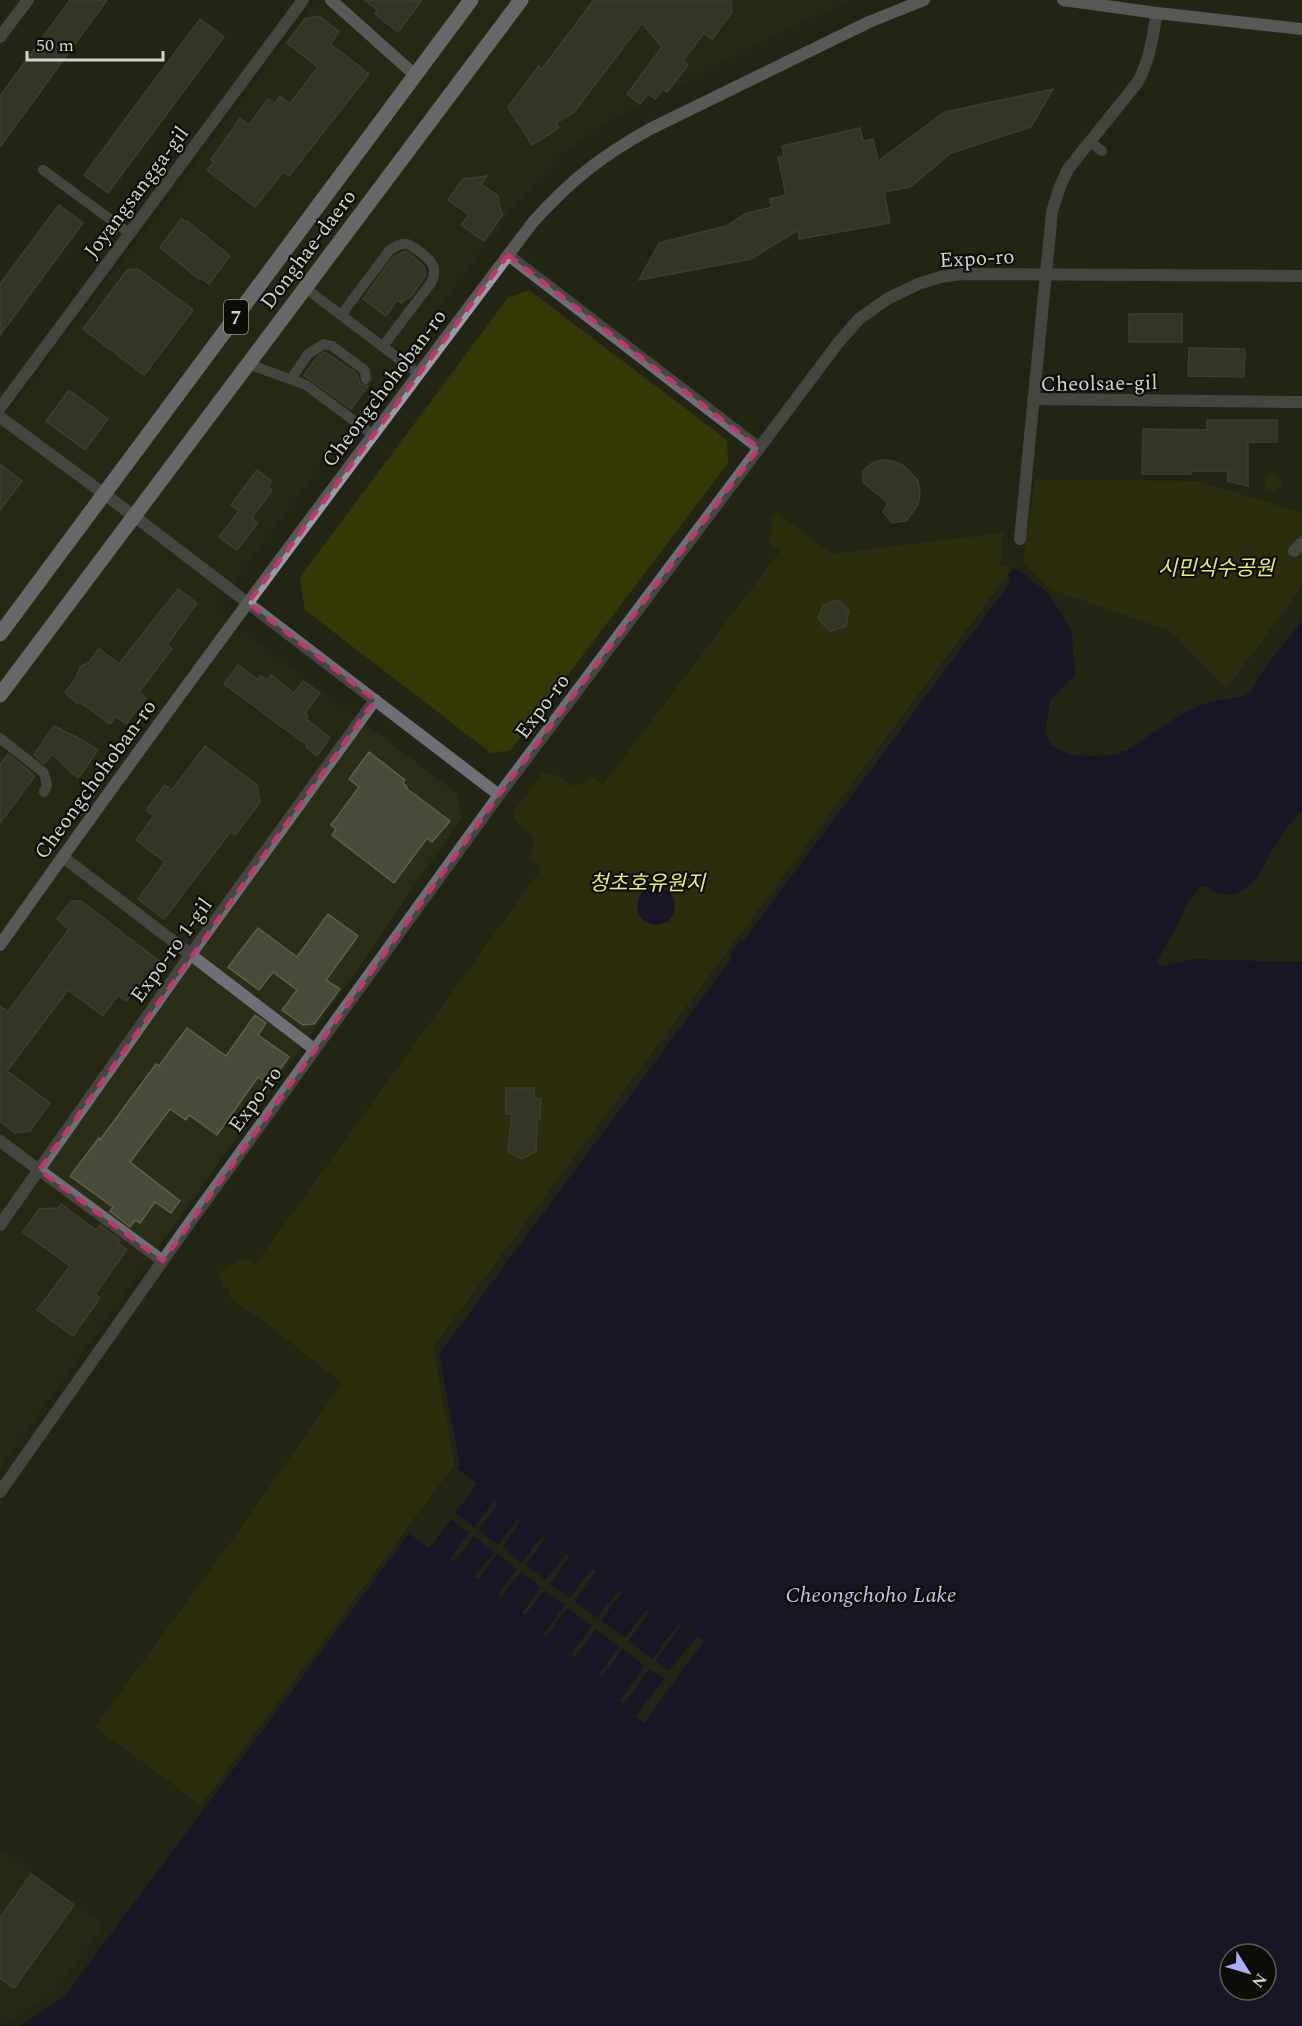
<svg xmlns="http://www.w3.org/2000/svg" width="1302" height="2026" font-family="Spectral,'Noto Sans KR',serif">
<rect width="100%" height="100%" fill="#232514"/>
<g fill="#2b2e16">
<polygon points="316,0 853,0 801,23 614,118 562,154 516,204 214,609 458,794 461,818 359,967 0,1468 0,424"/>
<polygon points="0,1849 104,1924 54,1993 0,2026"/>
</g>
<g fill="#363906">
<polygon points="529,290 727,440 728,463 511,750 491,753 305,610 300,577 508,298"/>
<polygon points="1271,473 1277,474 1281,480 1281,486 1274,491 1268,489 1264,485 1266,476"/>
<polygon points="1035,480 1198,481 1302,513 1302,587 1226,689 1171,631 1050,589 1023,563"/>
<path d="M776,512L832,554L1003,533L1000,565L1013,567L433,1347L454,1465L201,1805L95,1727L241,1528L342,1383L266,1323L229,1297V1288L223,1287L219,1272L244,1258L255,1265L542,868L530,859C530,853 533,849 534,844C535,831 515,828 513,813L542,773C556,771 562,781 574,786L582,784L591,776L603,785L780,551L769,542L773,529L771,519Z"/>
</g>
<g fill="#0f033b" fill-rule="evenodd">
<path d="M1014,569L1019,570L1049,594L1065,620L1071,631L1076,675L1051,699L1045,731L1051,745L1069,754L1099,757L1127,750L1183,713L1212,701L1240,697L1250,693L1265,667L1302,621V811C1291,822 1282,834 1274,848C1268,856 1264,867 1258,876C1245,893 1223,903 1207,886H1202L1188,902L1174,932L1156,963L1161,966L1193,959L1302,962V2026H20L64,1997L460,1465L439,1354L732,958L731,953L740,941L744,940L1010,583L1008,575ZM1230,1954H1266V1990H1230Z"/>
<circle cx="656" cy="906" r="19"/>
</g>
<polygon fill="#232514" points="455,1467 477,1484 455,1513 474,1527 494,1501 498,1504 478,1530 498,1545 517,1519 520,1522 502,1547 522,1563 542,1536 544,1539 526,1566 546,1580 566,1554 569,1557 550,1583 570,1598 592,1569 596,1572 574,1601 597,1618 619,1590 622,1592 601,1621 625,1638 646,1610 649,1613 628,1641 652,1659 679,1623 682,1625 655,1661 669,1671 698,1636 704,1641 644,1723 635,1717 664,1679 650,1669 623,1704 619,1702 645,1666 623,1649 601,1677 598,1675 619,1646 596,1629 575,1657 571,1654 592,1626 568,1608 546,1637 543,1635 565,1605 545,1590 525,1615 522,1613 541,1587 521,1572 501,1597 498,1594 517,1569 497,1554 478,1579 474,1577 494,1552 474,1536 454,1562 450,1559 469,1533 451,1519 429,1548 407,1532"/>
<g fill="#494b39" stroke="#5d604d" stroke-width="1.5">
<polygon points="70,0 107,0 0,147 0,96"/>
<polygon points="364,0 422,0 398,32 375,14 378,10"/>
<polygon points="594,0 731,0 732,12 712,39 704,33 683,61 688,65 667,92 663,89 655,99 648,94 640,104 627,94 662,47 642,23 574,112 556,123 559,128 532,145 508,107 539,66 542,69"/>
<polygon points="319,16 339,32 330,44 369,74 289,176 283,172 255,207 207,170 214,162 211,160 240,118 249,125 268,99 275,104 280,96 290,104 318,67 287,43 305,19"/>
<polygon points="200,19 224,37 108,193 84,175"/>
<polygon points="1053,89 1031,127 951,153 910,187 884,192 890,223 799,239 798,230 751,259 639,280 659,243 726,226 747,213 772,207 770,199 786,195 778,157 784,156 782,146 860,128 863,141 873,139 878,161 945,112"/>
<polygon points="487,176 481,184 498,196 500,209 503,214 484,241 461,225 469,215 448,200 463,179"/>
<polygon points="59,205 83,223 0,335 0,284"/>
<polygon points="181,219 186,222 187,221 230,256 209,284 200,278 199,279 160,247"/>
<polygon points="406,251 424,266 426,275 410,298 405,299 402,303 397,300 386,316 363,299 394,256"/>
<polygon points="138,269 193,310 144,375 83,329 127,270"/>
<rect x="1129" y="314" width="53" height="28"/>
<polygon points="1189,348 1245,349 1244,377 1188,376"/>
<polygon points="325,352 357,374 360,384 368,386 351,409 304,375 318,356"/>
<polygon points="69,390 108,419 85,450 46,421"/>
<polygon points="1207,420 1277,420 1277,442 1248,442 1248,486 1227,481 1228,471 1191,471 1191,474 1142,474 1143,429 1207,430"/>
<polygon points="881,460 892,461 903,465 918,480 920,493 918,505 906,521 892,523 883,512 888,503 863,482 863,471 871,464"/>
<polygon points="0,464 22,481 0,510"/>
<polygon points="257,470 272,481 268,487 272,490 252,518 258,523 237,550 219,537 239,511 231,505"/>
<polygon points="178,589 197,603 167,645 172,649 139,692 146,698 126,724 116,716 110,724 80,702 78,704 65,693 76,678 80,667 90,661 99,649 119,664"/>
<polygon points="838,600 849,611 846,626 830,631 818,619 823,605"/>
<polygon points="238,665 258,680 261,676 267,680 271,675 294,693 303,681 320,693 305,713 308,716 306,719 330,738 317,756 306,747 307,745 224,684"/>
<polygon points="54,726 84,741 98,750 78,778 52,754 44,764 34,755"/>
<polygon points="205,746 257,785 260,802 235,835 231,831 164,919 138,899 165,862 136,840 154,816 147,811 149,806 165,785 172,790"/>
<polygon points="369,752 405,780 403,783 407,787 406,788 450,821 432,842 427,838 394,883 332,835 336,829 331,825 359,787 349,779"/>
<polygon points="8,754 35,776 0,823 0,765"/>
<polygon points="71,901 81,901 164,965 147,988 140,983 126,1001 118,995 103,1016 68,990 7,1071 50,1103 30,1131 15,1133 0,1121 0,1006 8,1012 69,929 57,919"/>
<polygon points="328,914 358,936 326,980 340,989 314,1024 303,1025 282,1010 297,990 273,972 259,990 228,967 258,928 297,957"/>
<polygon points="255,1015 266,1023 258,1035 289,1057 269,1085 258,1077 217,1135 189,1115 186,1120 170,1109 130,1162 180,1201 171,1213 155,1202 140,1223 135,1220 130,1227 110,1211 113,1207 70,1176 99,1138 100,1140 156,1064 159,1066 187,1028 226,1056"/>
<polygon points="506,1088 534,1088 534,1099 541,1099 540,1119 537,1119 536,1151 522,1159 508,1151 512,1114 506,1114"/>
<polygon points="61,1204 96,1230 100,1225 120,1240 118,1243 127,1250 95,1294 100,1298 73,1336 37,1310 70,1266 23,1232 39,1209 58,1208"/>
<polygon points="31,1874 74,1905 14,1988 0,1978 0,1918"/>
</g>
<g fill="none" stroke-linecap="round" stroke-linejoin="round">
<g stroke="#6e6f77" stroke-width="10">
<polyline points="1089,141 1102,151"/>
<polyline points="43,170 129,233"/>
<polyline points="305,288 419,374"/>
<path d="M341,315L389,251C394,247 400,243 407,244C411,245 415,249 419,251C431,260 439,267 431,283L383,346"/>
<polyline points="248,364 306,385 373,435"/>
<polyline points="291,379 308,354 324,344 332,346 362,368 365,371 366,379"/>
<polyline points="0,738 44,773 47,785 44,792"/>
</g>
<g stroke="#6e6f77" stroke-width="12">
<polyline points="0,37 28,0"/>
<polyline points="508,255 759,448"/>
<polyline points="1033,399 1302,402"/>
<polyline points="0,408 303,0"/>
<polyline points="0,417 134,516 499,795"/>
<path d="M1020,539L1052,212L1059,189L1068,169L1137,83C1150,61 1152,38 1157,13"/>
<polyline points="1294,551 1302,543"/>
<polyline points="63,857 314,1049"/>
<polyline points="0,1141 163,1261"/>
<polyline points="0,1225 191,954 375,700"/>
<polyline points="0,1492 183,1232 499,795 838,343 859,319 887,299 918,284 940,277 963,274 1302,276"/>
</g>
<g stroke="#999aa8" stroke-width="12">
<polyline points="331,0 415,75"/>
<polyline points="1063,0 1157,13 1302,29"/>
<path d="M0,945C173,700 353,461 533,222C571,180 600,157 650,129L869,22L924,0"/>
</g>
<g stroke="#babcce" stroke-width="15">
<polyline points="0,634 471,0"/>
<polyline points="0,695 521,0"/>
</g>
</g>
<path d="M0 0H1302V2026H0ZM508,255L759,448L499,795L163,1261L39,1170L375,700L248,603Z" fill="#232514" fill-opacity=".55" fill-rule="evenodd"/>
<path fill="none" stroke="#c5346c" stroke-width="4.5" stroke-dasharray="12 8" stroke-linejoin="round" d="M508,255L759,448L499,795L163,1261L39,1170L375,700L248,603Z"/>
<g text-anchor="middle" stroke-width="4.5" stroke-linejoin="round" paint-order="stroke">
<rect fill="#0c0d06" stroke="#97988e" stroke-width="1.5" x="224" y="300" width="24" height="34" rx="4.5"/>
<g font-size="20" font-weight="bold" fill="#d3d4c9">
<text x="236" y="324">7</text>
</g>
<g font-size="21" fill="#d3d4c9" stroke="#0c0d06">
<text transform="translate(136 192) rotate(-53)" y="7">Joyangsangga-gil</text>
<text transform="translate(308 249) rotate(-53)" y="7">Donghae-daero</text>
<text transform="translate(977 258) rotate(-3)" y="7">Expo-ro</text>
<text transform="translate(1099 383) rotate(-1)" y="7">Cheolsae-gil</text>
<text transform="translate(384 388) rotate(-53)" y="7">Cheongchohoban-ro</text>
<text transform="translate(542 706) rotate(-53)" y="7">Expo-ro</text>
<text transform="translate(95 779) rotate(-54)" y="7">Cheongchohoban-ro</text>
<text transform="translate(171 950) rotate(-54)" y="7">Expo-ro 1-gil</text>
<text transform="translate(255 1099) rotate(-54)" y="7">Expo-ro</text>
</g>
<g font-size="21" font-style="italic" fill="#e3ef6d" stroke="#0c0d06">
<text x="1216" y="575">시민식수공원</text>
<text x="647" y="890">청초호유원지</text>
</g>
<g font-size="22" font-style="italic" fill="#bfc2ee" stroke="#0c0d06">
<text x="871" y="1602">Cheongchoho Lake</text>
</g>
</g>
<g transform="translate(1248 1972) rotate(127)"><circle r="28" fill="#0c0d06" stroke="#5c5d54" stroke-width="1.5"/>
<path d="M0-4.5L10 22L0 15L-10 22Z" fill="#acaffb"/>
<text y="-9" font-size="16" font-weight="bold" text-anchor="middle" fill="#d3d4c9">N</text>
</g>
<path d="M27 51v9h136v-9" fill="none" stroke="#d3d4c9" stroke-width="3"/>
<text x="36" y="51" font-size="18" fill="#d3d4c9" stroke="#0c0d06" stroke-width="4.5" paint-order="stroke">50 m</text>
</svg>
